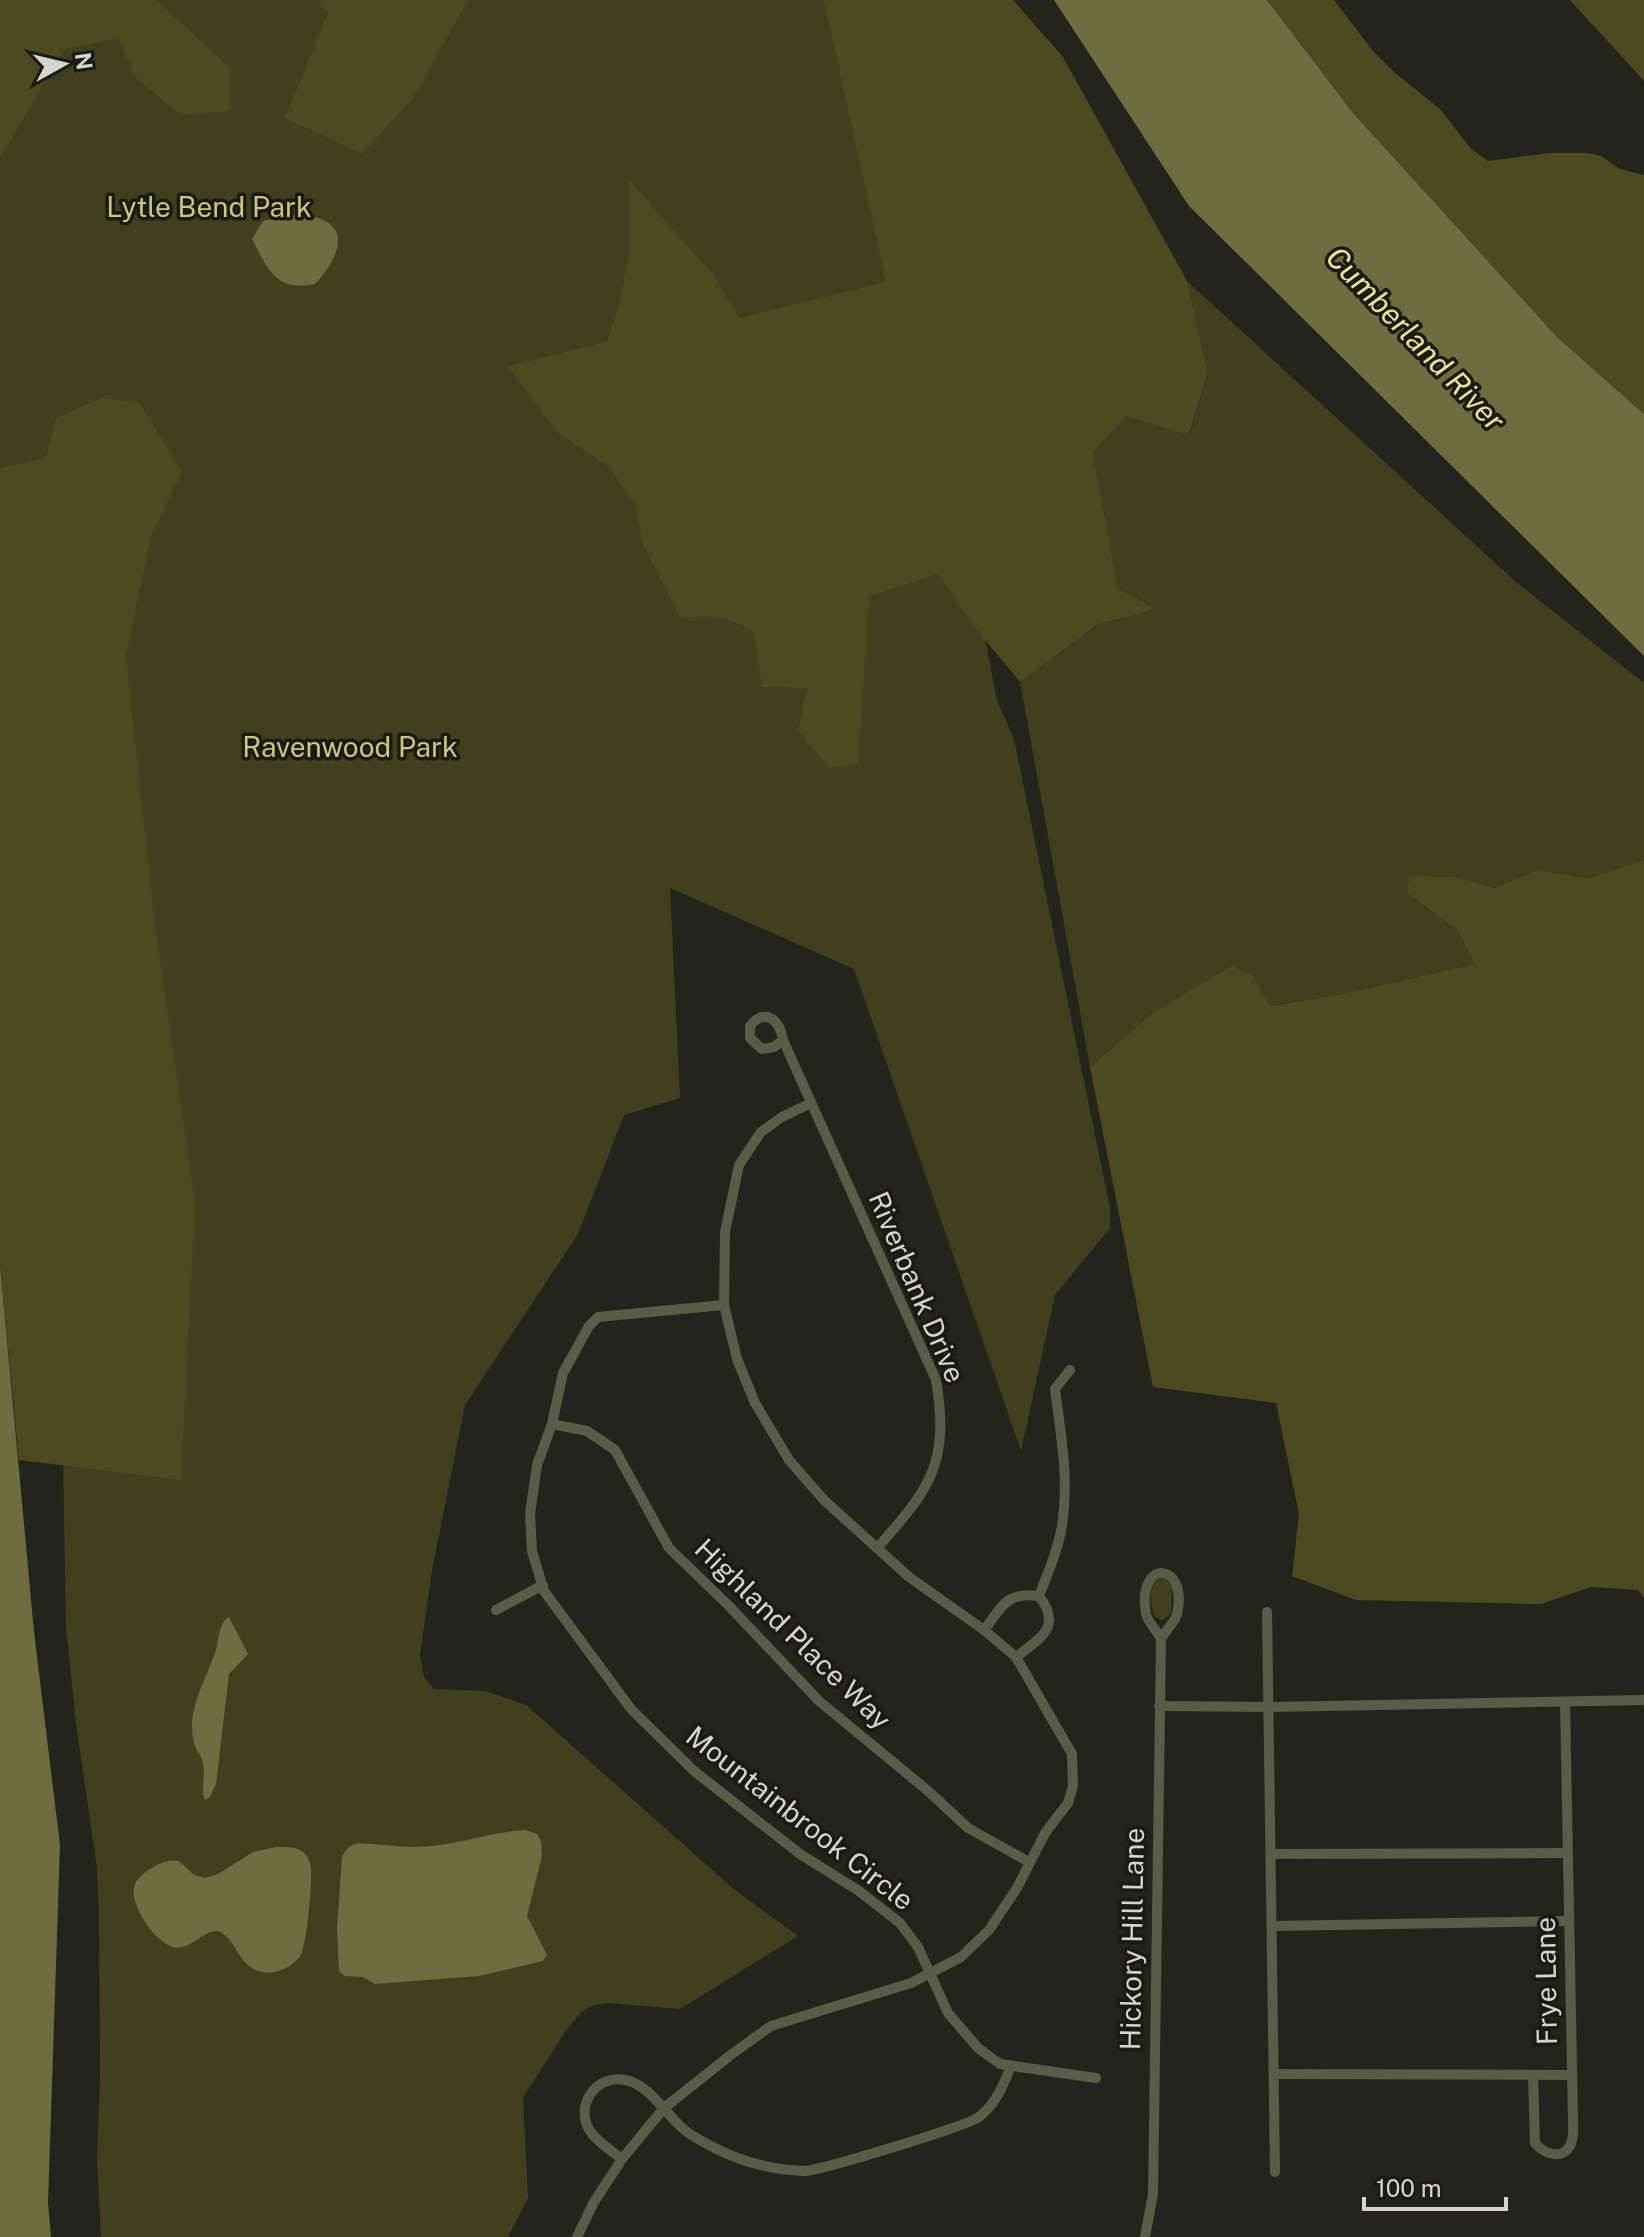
<svg xmlns="http://www.w3.org/2000/svg" width="1644" height="2237" font-family="'Public Sans',sans-serif">
<rect width="100%" height="100%" fill="#24241c"/>
<g fill="#403f1e">
<polygon points="0,0 836,0 983,628 997,700 1014,739 1110,1208 1110,1228 1055,1295 1021,1451 854,969 670,888 680,1098 624,1115 578,1234 465,1405 432,1571 420,1655 424,1677 434,1689 485,1691 526,1705 735,1890 798,1936 680,2009 608,2003 594,2005 581,2012 565,2032 523,2098 528,2198 508,2237 101,2237 97,2159 100,2077 99,1916 97,1868 76,1724 66,1628 61,1343 0,985"/>
<polygon points="1187,281 1516,582 1644,683 1644,860 1590,878 1537,870 1495,888 1454,877 1407,893 1457,930 1475,964 1342,994 1269,1006 1254,977 1151,1014 1090,1067 1020,682 1100,623 1130,617 1154,607 1118,588 1093,452 1126,416 1190,434 1208,373"/>
<path d="M1161,1578L1166,1579L1172,1587L1171,1614L1162,1620L1155,1617C1149,1605 1148,1584 1161,1578Z"/>
</g>
<g fill="#4c4a20">
<polygon points="0,0 156,0 231,69 229,111 181,115 136,78 118,38 65,49 0,158"/>
<polygon points="319,0 468,0 413,98 362,154 285,118 328,13"/>
<polygon points="824,0 1013,0 1063,57 1187,281 1208,373 1189,435 1126,416 1093,452 1118,588 1155,608 1130,617 1100,623 1020,682 976,629 938,574 869,596 858,765 829,768 798,730 807,688 762,687 753,631 725,618 680,617 642,542 635,505 608,466 557,432 508,366 607,342 618,309 630,251 629,180 715,277 739,318 886,282"/>
<polygon points="1267,0 1334,0 1373,51 1394,72 1440,109 1471,149 1488,161 1550,153 1588,153 1601,156 1620,169 1644,175 1644,414 1557,337 1353,113"/>
<polygon points="1570,0 1644,0 1644,81 1635,71"/>
<polygon points="101,398 139,402 182,472 151,536 126,656 154,918 195,1202 181,1480 19,1460 0,1265 0,468 46,458 56,418"/>
<polygon points="1644,860 1644,1598 1638,1590 1591,1587 1541,1604 1356,1600 1292,1576 1299,1514 1276,1403 1153,1387 1090,1067 1151,1014 1232,966 1254,977 1270,1006 1342,994 1475,964 1457,930 1407,893 1410,876 1454,877 1495,888 1537,870 1590,878"/>
</g>
<g fill="#6e6c41">
<polygon points="1054,0 1267,0 1353,113 1557,337 1644,414 1644,656 1189,206"/>
<path d="M295,214C353,218 345,251 315,284C275,292 268,269 252,239L263,221Z"/>
<polygon points="0,1265 34,1632 60,1845 48,2203 51,2237 0,2237"/>
<path d="M229,1617L248,1654L229,1674L216,1784L210,1797L205,1800C200,1788 206,1775 203,1763C202,1756 197,1752 195,1746C184,1712 206,1681 216,1650C219,1639 219,1622 229,1617Z"/>
<path d="M526,1830L537,1834L541,1841L542,1856L527,1916L547,1955L543,1961L479,1976L375,1984L363,1977L345,1976L339,1971L337,1928L342,1857C345,1851 348,1846 355,1844C360,1842 400,1847 410,1847C451,1848 486,1832 526,1830Z"/>
<path d="M276,1847C286,1847 298,1846 305,1854C309,1858 311,1865 311,1871C312,1885 307,1946 300,1956C293,1967 276,1975 262,1972C238,1967 238,1941 219,1931C201,1930 192,1951 173,1947C155,1942 130,1906 134,1887C136,1878 147,1870 155,1866C164,1861 170,1860 179,1861L194,1875L205,1878L218,1874L253,1852Z"/>
</g>
<g fill="none" stroke-linecap="round" stroke-linejoin="round">
<g stroke="#5b5b49" stroke-width="10">
<path d="M783,1040L774,1047L762,1049L750,1038V1026C765,1007 780,1020 783,1040L936,1380C950,1463 930,1489 877,1548"/>
<polyline points="724,1305 598,1317 589,1326 563,1373 552,1424 537,1465 530,1514 532,1551 544,1591 631,1709 694,1771 800,1854 859,1891 900,1923 918,1947 948,2013 978,2048 1000,2064 1096,2078"/>
<polyline points="552,1424 587,1431 615,1450 669,1548 729,1606 819,1701 927,1790 968,1828 1029,1862"/>
<path d="M1039,1596C1047,1575 1057,1553 1061,1531C1070,1484 1061,1436 1055,1389L1070,1370"/>
<polyline points="496,1610 543,1585"/>
<polyline points="1267,1612 1275,2172"/>
<path d="M984,1630C1002,1607 1006,1591 1039,1596C1063,1627 1040,1638 1016,1657"/>
<polyline points="1159,1706 1270,1707 1644,1700"/>
<polyline points="1271,1854 1567,1853"/>
<polyline points="1272,1926 1568,1921"/>
<polyline points="1274,2074 1572,2075"/>
<path d="M1533,2075L1535,2143C1545,2156 1567,2161 1572,2140C1574,2134 1573,2126 1573,2119L1565,1703"/>
<path d="M622,2159C612,2151 597,2142 590,2131C574,2106 596,2074 625,2080C648,2084 664,2111 680,2126C688,2134 701,2141 711,2146C739,2161 772,2170 804,2171C819,2171 967,2126 979,2117C996,2104 1003,2086 1011,2066"/>
<polyline points="577,2237 594,2202 622,2159 664,2108 732,2054 771,2026 911,1983 961,1957 989,1930 1017,1888 1045,1833 1068,1803 1073,1786 1072,1754 1016,1657 984,1630 909,1577 824,1500 789,1460 755,1403 737,1359 724,1305 725,1232 739,1165 761,1132 782,1117 811,1103"/>
<path d="M1145,2237L1153,2194L1161,1640C1165,1630 1175,1623 1177,1614C1189,1561 1136,1558 1146,1614C1148,1623 1158,1631 1161,1640"/>
</g>
</g>
<g text-anchor="middle" stroke-width="7" stroke-linejoin="round" paint-order="stroke">
<g font-size="28" fill="#cac680" stroke="#1b1b13">
<text x="209" y="217">Lytle Bend Park</text>
<text x="350" y="757">Ravenwood Park</text>
</g>
<g font-size="28" fill="#d5d5d0" stroke="#1b1b13">
<text transform="translate(917 1287) rotate(67)" y="10">Riverbank Drive</text>
<text transform="translate(793 1634) rotate(44)" y="10">Highland Place Way</text>
<text transform="translate(800 1818) rotate(38)" y="10">Mountainbrook Circle</text>
<text transform="translate(1132 1939) rotate(-89)" y="10">Hickory Hill Lane</text>
<text transform="translate(1546 1981) rotate(-91)" y="10">Frye Lane</text>
</g>
<g font-size="30" font-style="italic" fill="#e6e39b" stroke="#1b1b13">
<text transform="translate(1415 339) rotate(46)" y="10">Cumberland River</text>
</g>
</g>
<g transform="translate(64 64) rotate(82)" stroke="#1b1b13" stroke-width="6" paint-order="stroke">
<path d="M0-6L14 30L0 20L-14 30Z" fill="#d5d5d0"/>
<text y="-12" font-size="22" font-weight="bold" text-anchor="middle" fill="#d5d5d0">N</text>
</g>
<path d="M1364 2197v12h142v-12" fill="none" stroke="#d5d5d0" stroke-width="4"/>
<text x="1376" y="2197" font-size="24" fill="#d5d5d0" stroke="#1b1b13" stroke-width="6" paint-order="stroke">100 m</text>
</svg>
